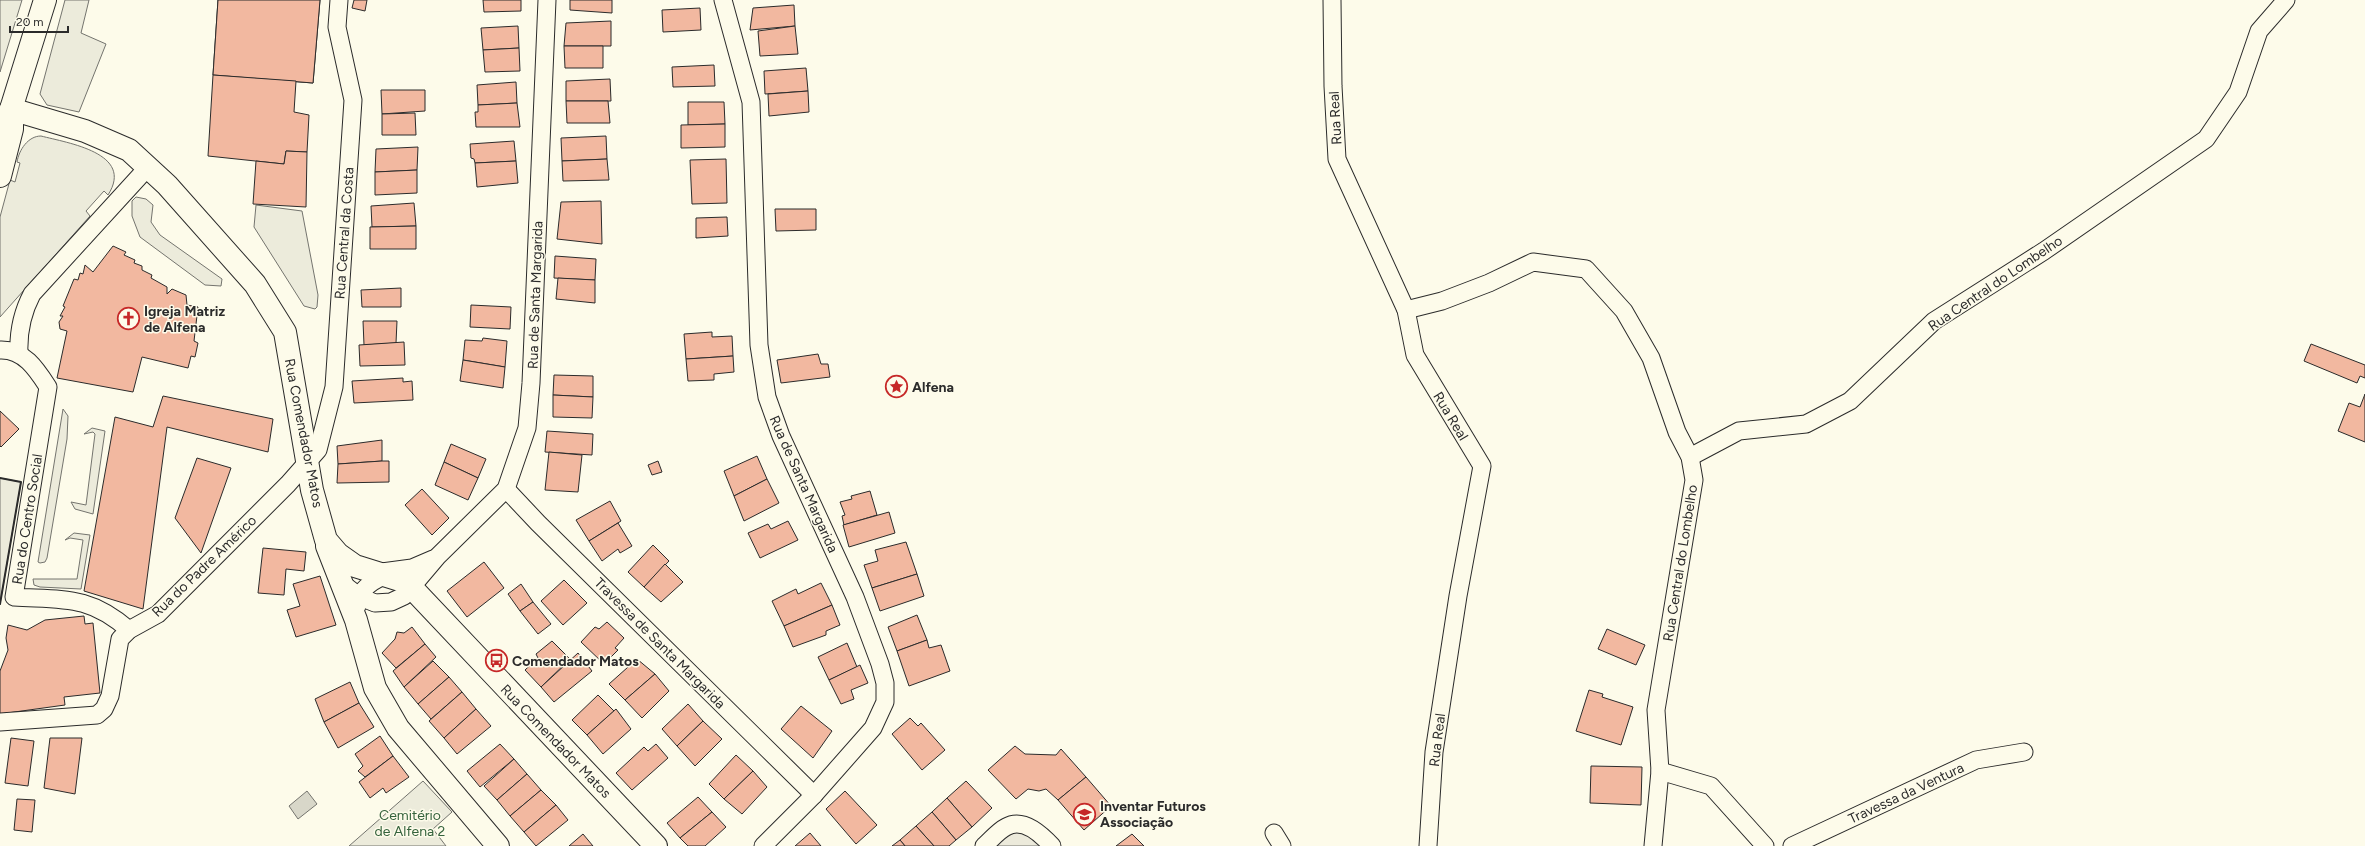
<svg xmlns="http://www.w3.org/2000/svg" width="2365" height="846" font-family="Figtree,sans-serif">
<rect width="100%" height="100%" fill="#fdfbea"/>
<g fill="#ecebdb" stroke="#74746e">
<polygon points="0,0 22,0 0,72"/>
<polygon points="65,0 89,0 81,33 106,44 79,112 47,105 40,94"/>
<path d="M41,136C68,143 135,153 108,195L104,191L86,211L90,216L0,317V217L10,180L15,182L20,163L17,162C19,150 28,136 41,136Z"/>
<polygon points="136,197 146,199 153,205 151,222 160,235 222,279 221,286 205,285 140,237 132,216 132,201"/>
<polygon points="256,205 302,211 318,295 317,307 315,309 304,306 254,227"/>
<polygon points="63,409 68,416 67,439 47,558 45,562 40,563 38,562"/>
<polygon points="92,428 105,431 93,514 75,509 71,502 86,505 95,434 93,432 84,434"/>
<polygon points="0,478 21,482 0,604"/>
<polygon points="74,533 90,535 81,589 40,587 34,585 33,579 77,579 83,540 70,538 65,540"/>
<polygon points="423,781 452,812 433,829 446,846 349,846"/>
</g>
<polygon fill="#eceadb" stroke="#74746e" points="1020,831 1031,836 1041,846 995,846 1008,834"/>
<polygon fill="#d8d7c9" stroke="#74746e" points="307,791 317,804 298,819 289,806"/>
<g fill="#f2b8a0" stroke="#2b2b2b">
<polygon points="218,0 320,0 313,83 213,75"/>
<polygon points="218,0 320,0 313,83 213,75"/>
<polygon points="354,0 367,0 365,11 352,8"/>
<polygon points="483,0 521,0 521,11 484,12"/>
<polygon points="570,0 612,0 612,13 570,10"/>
<polygon points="794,5 795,26 750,30 753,8"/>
<polygon points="700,8 701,30 663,32 662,10"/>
<polygon points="611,21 611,46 564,46 566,23"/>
<polygon points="518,26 519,48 483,50 481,28"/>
<polygon points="795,26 798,54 760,56 758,31"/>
<polygon points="564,46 603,46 603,68 565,68"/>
<polygon points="519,48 520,71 485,72 483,50"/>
<polygon points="714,65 715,86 673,87 672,67"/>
<polygon points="806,68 808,91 765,94 764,71"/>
<polygon points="213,75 296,81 294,112 309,115 307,152 286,151 284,164 208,156"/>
<polygon points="610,79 611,101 566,101 566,81"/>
<polygon points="516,82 517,103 478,105 477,85"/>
<polygon points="381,90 425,90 425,111 382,114"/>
<polygon points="808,91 809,112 769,116 768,94"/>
<polygon points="566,101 608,101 610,123 567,123"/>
<polygon points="688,102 724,102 725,124 688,125"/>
<polygon points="517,103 520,127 476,127 475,112 478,112 478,105"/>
<polygon points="415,113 416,135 382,135 382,114"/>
<polygon points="725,124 725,147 681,148 681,125"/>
<polygon points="606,136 607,159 562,161 561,138"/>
<polygon points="514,141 516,161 475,163 474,159 471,158 470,144"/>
<polygon points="418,147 417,170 375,172 376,149"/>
<polygon points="286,151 307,152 306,207 253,204 256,161 284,164"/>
<polygon points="607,159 609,180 563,181 562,161"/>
<polygon points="726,159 727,203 692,204 690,160"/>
<polygon points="516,161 518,183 477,187 475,163"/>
<polygon points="417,170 417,193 375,195 375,172"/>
<polygon points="601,201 602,244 557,239 561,202"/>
<polygon points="414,203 416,226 372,227 371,206"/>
<polygon points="775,209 816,209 816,230 776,231"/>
<polygon points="727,217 728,236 696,238 696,218"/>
<polygon points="416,226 416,249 370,249 370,227"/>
<polygon points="113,246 126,252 124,255 135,260 134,263 142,266 142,270 152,275 151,278 167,287 167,294 172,289 186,295 187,305 198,307 194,341 198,343 195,357 191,356 188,368 142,357 133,392 57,378 67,331 60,329 59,322 63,316 60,316 65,307 63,306 74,279 78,280 80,273 83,274 85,265 93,272"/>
<polygon points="555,256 596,259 595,280 554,278"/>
<polygon points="558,278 595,280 595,303 556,299"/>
<polygon points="401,288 401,307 362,307 361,290"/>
<polygon points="471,305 511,307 510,329 470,327"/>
<polygon points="363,321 397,321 396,343 364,345"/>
<polygon points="712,332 712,337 732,336 733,356 686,359 684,334"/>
<polygon points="483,338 507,341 505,367 463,360 465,340 482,341"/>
<polygon points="404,342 405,365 360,366 359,345"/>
<polygon points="2311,344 2365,365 2365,378 2360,376 2357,383 2304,361"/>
<polygon points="818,354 821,364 828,364 830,377 781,383 777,360"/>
<polygon points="733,356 734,372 714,374 714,380 688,381 686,359"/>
<polygon points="463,360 505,367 503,388 460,381"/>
<polygon points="554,375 593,376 593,397 553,395"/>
<polygon points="403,378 403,382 412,381 413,400 354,403 352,381"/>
<polygon points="2365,394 2365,442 2338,431 2349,403 2360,407"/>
<polygon points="553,395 593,397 592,418 553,417"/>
<polygon points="163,396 273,419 268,452 167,427 143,609 84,591 115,417 153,427"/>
<polygon points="0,411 19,429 1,447 0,446"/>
<polygon points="547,431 593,434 592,455 545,452"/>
<polygon points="382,440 382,461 338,464 337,446"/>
<polygon points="451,444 486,459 478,478 444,462"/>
<polygon points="549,452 582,455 578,492 545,490"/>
<polygon points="757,456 767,479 734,496 724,471"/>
<polygon points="197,458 231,468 201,553 175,518"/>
<polygon points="382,461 389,461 389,482 337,483 338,464"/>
<polygon points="658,461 662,472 652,475 648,465"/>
<polygon points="444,462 478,478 468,500 435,485"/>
<polygon points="767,479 779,503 744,521 734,496"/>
<polygon points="422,489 449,518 432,535 405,505"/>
<polygon points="870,491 877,515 844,525 842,516 845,515 840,502 852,499 851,496"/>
<polygon points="610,501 621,521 589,541 576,520"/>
<polygon points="889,512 895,533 849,547 843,525"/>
<polygon points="788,521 798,540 760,558 748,533 768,524 771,529"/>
<polygon points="618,523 632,546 620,553 618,549 602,561 589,541"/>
<polygon points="906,542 917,574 872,588 864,565 878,561 875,550"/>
<polygon points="653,545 669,561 644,587 628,572"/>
<polygon points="263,548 306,552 304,571 286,569 284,595 258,593"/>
<polygon points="484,562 504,588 467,617 447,591"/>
<polygon points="665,564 683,582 661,602 644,587"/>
<polygon points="917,574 924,596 880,611 872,588"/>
<polygon points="320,576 336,625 296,637 287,610 300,606 293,584"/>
<polygon points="564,580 587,603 563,625 541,601"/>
<polygon points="821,583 832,605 784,626 772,601 796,589 798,594"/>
<polygon points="521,584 533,602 520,611 508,594"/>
<polygon points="533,602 551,624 538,634 520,611"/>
<polygon points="832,605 840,625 826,631 826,635 793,647 784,626"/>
<polygon points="917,615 927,640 897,651 888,627"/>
<polygon points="84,616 85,624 93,623 100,693 64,697 65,705 0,714 0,671 8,650 6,638 8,625 27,630 45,620"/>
<polygon points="607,622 624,638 615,648 618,650 604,664 581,642 595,627 599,629"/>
<polygon points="412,627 425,644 396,668 382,653 395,639 397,632 404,633"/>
<polygon points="1607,629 1645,645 1636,665 1598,649"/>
<polygon points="927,640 929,648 941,645 950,671 909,686 897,651"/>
<polygon points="552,641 570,659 541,687 525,670 538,658 536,654"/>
<polygon points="847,643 857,667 829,680 818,657"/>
<polygon points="425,644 436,657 404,687 393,671"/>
<polygon points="578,653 592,671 554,702 541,687"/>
<polygon points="637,659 655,674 625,700 609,684"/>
<polygon points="433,661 449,677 418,704 404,687"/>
<polygon points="860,665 868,683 851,690 854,699 841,704 829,680"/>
<polygon points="655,674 669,691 642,718 625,700"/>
<polygon points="449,677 462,692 431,719 418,704"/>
<polygon points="350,682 359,703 324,722 315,699"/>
<polygon points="1589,690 1603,694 1602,697 1633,707 1621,745 1576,731"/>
<polygon points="462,692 476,709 444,738 429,721"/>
<polygon points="598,695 614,711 587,735 572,720"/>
<polygon points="359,703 374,727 338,748 324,722"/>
<polygon points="688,704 703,721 677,746 662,729"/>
<polygon points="801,706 832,731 813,758 781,729"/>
<polygon points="476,709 491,726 457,754 444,738"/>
<polygon points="616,709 631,729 603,754 587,735"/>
<polygon points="910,718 918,726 921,723 945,750 922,770 892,734"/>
<polygon points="703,721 722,739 695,766 677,746"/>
<polygon points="380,736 393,756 365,777 358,771 363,766 355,754"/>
<polygon points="11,738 34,741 28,786 5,783"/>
<polygon points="50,738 82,738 75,794 44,788"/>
<polygon points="500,744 514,759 480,787 467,771"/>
<polygon points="656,744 668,758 632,790 616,773 644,747 648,751"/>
<polygon points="1015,746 1025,754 1056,755 1061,749 1086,777 1058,800 1046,789 1039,791 1028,789 1016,799 988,770"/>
<polygon points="736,755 753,771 724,799 709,784"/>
<polygon points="393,756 409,777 386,793 383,788 370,798 359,782"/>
<polygon points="514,759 527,774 497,800 484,786"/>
<polygon points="1591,766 1642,767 1641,805 1590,803"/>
<polygon points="753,771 767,787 742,814 724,799"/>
<polygon points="527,774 541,790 510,816 497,800"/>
<polygon points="1086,777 1111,806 1084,830 1058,800"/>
<polygon points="966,781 992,808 972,827 947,798"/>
<polygon points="541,790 556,805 524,832 510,816"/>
<polygon points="845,791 877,825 856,844 826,809"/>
<polygon points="698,797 712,812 680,838 667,823"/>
<polygon points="947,798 972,827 956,840 932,812"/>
<polygon points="17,799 35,800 32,832 14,830"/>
<polygon points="556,805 568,820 536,846 524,832"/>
<polygon points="712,812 726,827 705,846 688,846 680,838"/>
<polygon points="932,812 956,840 949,846 934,846 916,826"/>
<polygon points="916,826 934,846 905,846 900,840"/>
<polygon points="810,833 821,846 795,846"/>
<polygon points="583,834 593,846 569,846"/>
<polygon points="1132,834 1144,846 1116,846"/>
<polygon points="900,840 905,846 892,846"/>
</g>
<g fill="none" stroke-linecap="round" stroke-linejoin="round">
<defs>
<g id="minor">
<polyline points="723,0 751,102 759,345 767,397 781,436 855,597 880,664 885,683 885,702 873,728 814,795 763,846"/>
<polyline points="1332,0 1333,86 1337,159 1406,310 1415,355 1482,466 1458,596 1434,752 1428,846"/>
<polyline points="1406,310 1442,301 1489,283 1533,262 1586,269 1624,311 1651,358 1677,432 1690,457 1694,480 1656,710 1660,771 1653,846"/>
<path d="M0,350C24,349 37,370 48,387L14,597C64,600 89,595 129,630"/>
<path d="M19,354C18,332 22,313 32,294L149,166"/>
<polyline points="1690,457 1739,431 1806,424 1850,401 1934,321 2044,251 2206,139 2238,92 2259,31 2286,0"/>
<polyline points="506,489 538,523 814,795"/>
<polyline points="382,572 412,568 433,559"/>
<polyline points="343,584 360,597 375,603 391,602 404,596 437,557 506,489 527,428 531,383 547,0"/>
<path d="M357,606C358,588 377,578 392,573"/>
<polyline points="0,722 97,715 104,709 110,696 120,639 129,630 158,614 288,484 318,450 334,387 353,100 337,27 339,0"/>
<polyline points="1660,771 1711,786 1765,846"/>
<polyline points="1274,833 1282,846"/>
<path d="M984,846C991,840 998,831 1006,827C1023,817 1042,835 1052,846"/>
<polyline points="1792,846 1976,760 2024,752"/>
</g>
<g id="tertiary">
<polyline points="11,109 85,131 129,150 167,185 255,284 285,332 312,490 326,540 338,554 355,566 403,581 412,588 656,846"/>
<polyline points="327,546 356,620 375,688 398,728 498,846"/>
</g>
<g id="secondary">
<polyline points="0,134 11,109 45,0"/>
<polyline points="0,176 12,129 12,118"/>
</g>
</defs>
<use href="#minor" stroke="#2b2b2b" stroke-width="19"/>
<use href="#tertiary" stroke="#2b2b2b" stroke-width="24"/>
<use href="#secondary" stroke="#2b2b2b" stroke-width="24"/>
<use href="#minor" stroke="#fdfbea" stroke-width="17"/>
<use href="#tertiary" stroke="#fdfbea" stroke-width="22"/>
<use href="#secondary" stroke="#fdfbea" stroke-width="22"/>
<polyline stroke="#2b2b2b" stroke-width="2" points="0,478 21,482 0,604"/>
</g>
<defs>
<symbol id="church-ring" viewBox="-11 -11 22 22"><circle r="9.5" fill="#fdfbea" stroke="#c62828" stroke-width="1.5"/><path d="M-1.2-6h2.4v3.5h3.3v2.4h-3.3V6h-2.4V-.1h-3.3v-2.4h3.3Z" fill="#c62828"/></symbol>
<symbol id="sight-ring" viewBox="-11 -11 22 22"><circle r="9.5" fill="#fdfbea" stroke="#c62828" stroke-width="1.5"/><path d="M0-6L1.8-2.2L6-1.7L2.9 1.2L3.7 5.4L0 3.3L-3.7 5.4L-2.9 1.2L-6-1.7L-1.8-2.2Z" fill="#c62828"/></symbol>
<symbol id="bus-ring" viewBox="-11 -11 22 22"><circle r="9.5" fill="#fdfbea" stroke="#c62828" stroke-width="1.5"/><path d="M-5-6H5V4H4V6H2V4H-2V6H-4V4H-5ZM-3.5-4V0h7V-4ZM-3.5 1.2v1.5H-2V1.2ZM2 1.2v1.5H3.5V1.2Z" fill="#c62828"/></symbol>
<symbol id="school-ring" viewBox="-11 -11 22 22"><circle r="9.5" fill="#fdfbea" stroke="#c62828" stroke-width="1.5"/><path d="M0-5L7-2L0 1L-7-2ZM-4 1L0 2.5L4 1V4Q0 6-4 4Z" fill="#c62828"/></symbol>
</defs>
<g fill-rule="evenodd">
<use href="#church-ring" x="116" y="306" width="25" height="25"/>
<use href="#sight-ring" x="884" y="374" width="25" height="25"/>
<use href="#bus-ring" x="484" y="648" width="25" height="25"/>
<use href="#school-ring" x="1072" y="802" width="25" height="25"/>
</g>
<g text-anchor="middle" stroke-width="3" stroke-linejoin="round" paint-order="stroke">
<g font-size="14" fill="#2b2b2b" stroke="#fdfbea">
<text transform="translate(1335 118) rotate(-93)" y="5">Rua Real</text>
<text transform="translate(344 233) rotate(-86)" y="5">Rua Central da Costa</text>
<text transform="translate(1995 283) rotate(-34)" y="5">Rua Central do Lombelho</text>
<text transform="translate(535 295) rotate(-88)" y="5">Rua de Santa Margarida</text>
<text transform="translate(1451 416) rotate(59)" y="5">Rua Real</text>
<text transform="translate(304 433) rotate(79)" y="5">Rua Comendador Matos</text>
<text transform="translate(804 484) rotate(66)" y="5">Rua de Santa Margarida</text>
<text transform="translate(27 519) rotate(-81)" y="5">Rua do Centro Social</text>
<text transform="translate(1680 563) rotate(-81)" y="5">Rua Central do Lombelho</text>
<text transform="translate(204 566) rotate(-44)" y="5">Rua do Padre Américo</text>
<text transform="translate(660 643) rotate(45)" y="5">Travessa de Santa Margarida</text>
<text transform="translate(1437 740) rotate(-83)" y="5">Rua Real</text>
<text transform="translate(556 741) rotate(46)" y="5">Rua Comendador Matos</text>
<text transform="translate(1906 793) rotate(-25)" y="5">Travessa da Ventura</text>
</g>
<g font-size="14" font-weight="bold" fill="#2b2b2b" stroke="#fdfbea" text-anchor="start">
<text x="144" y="316">Igreja Matriz<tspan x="144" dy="16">de Alfena</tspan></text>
<text x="912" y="392">Alfena</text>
<text x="512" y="666">Comendador Matos</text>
<text x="1100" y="811">Inventar Futuros<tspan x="1100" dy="16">Associação</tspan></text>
</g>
<g font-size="14" fill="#34623c" stroke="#fdfbea">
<text x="410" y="820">Cemitério<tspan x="410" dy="16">de Alfena 2</tspan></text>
</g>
</g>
<path d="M10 26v6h58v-6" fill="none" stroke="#2b2b2b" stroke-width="2"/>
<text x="16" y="26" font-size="12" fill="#2b2b2b" stroke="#fdfbea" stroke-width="3" paint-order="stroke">20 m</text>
</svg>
